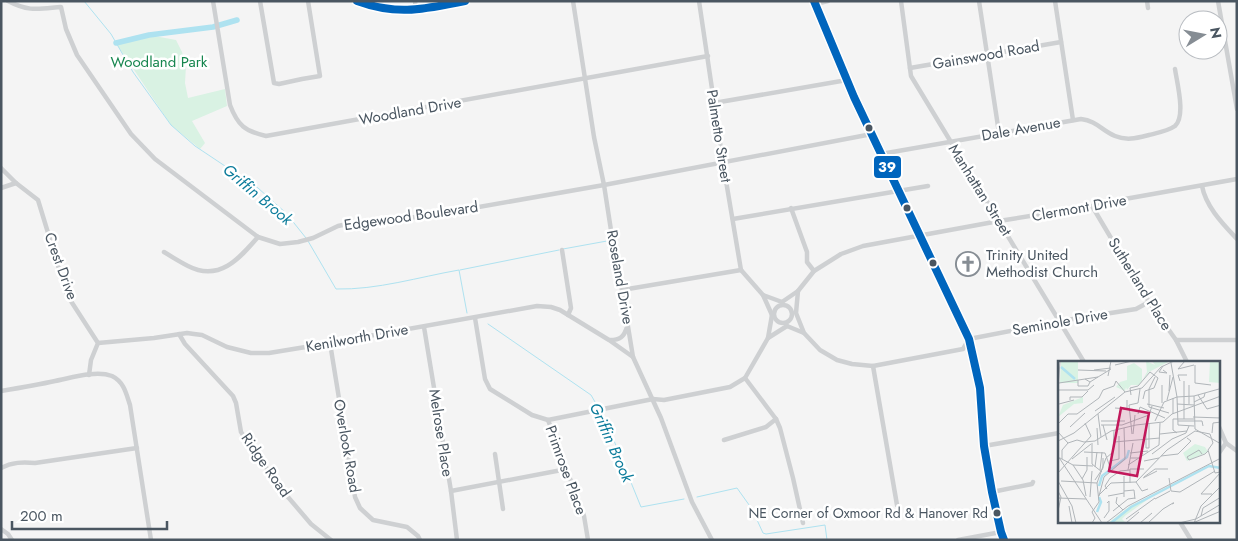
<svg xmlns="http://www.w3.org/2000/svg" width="1238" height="541" font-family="Jost,sans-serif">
<rect width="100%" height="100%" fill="#f4f4f4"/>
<polygon fill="#d9f2e3" points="149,35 176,40 182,52 186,66 185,83 188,98 225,89 227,106 192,121 205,143 200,149 171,125 116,43"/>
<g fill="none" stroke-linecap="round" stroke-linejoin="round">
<g stroke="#aee2f0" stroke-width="1">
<polyline points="84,1 111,34 133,72 171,125 195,146 258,188 286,213 306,238"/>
<path d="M308,241L336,289C377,290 419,277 459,270L467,313"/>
<polyline points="563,249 607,241"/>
<polyline points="460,270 559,250"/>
<polyline points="488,324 591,395 606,421 641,507 684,499"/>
<polyline points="697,497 737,488 752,509 763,533 766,534 825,525 827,540"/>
</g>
<polyline stroke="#aee2f0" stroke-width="5.5" points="116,43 149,35 213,27 237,20"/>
<g stroke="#ced0d2" stroke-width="4.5">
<path d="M8,1C29,12 38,9 61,7L66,29L77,55L131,134L155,159L258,237L280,244L298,242L313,238L338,226L352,223L395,220L456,211L604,185L872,134"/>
<path d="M213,1L230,105C238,126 245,131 266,136L708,56"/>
<polyline points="260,1 274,83 279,84 302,79 320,76 308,1"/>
<polyline points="415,1 416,10"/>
<polyline points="573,1 594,137 604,185 615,256 622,290 633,357 661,418 692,502 712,540"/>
<polyline points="699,1 723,163 741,270"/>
<polyline points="901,1 911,76 1084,362"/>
<polyline points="979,1 999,133"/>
<polyline points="1055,1 1073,120"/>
<polyline points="1147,1 1148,8"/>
<polyline points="1218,1 1237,109"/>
<polyline points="815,4 828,1"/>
<polyline points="910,68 1061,42"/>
<polyline points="714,103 847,80"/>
<path d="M881,154L1081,119C1097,121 1101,130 1115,136C1127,141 1137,138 1149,135C1157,133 1168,131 1175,126C1186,116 1177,83 1175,69"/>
<polyline points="1,168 16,183 38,200 67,295 98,343 91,360 89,375"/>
<path d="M1202,186C1206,207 1223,224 1237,239"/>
<polyline points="1,188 16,183"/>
<polyline points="1092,206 1149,302 1176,340 1187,362"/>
<polyline points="791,208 807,252 807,262 814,271"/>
<polyline points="733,219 928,186"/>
<polyline points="562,250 571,308 568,315"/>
<path d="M164,252C172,257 180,262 188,266C219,282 239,259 258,237"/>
<polyline points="741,270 763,295 772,315"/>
<polyline points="622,290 741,270"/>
<polyline points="798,291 796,313 804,333 820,350 837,360 852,364 873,366 963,349 969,339 1073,319 1136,309 1149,302"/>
<polyline points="763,295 782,302"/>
<polyline points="782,302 798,291 814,271 841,254 863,246 999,221 1092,206 1108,202 1237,179"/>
<circle cx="783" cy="314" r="9"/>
<polyline points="475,318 485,379 490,389 532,415 548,420 584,516 588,540"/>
<polyline points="787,326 804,333"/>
<polyline points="424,327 451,491 457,540"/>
<polyline points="179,334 185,344 233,396 236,403 241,432 282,490 311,524 331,540"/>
<polyline points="768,338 787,326"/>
<path d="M610,340C620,340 624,337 627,327"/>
<polyline points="1176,340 1237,340"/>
<polyline points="98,343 154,338 187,333 194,334 202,335 227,347 251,353 269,353 330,343 537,306 551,307 560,310 609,340 633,357"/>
<polyline points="330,343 355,497 360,508 373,520 407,527 418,536 420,540"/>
<polyline points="873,366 897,505"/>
<polyline points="745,378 776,419 780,428 793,478 803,523"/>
<path d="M1,391C19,388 37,385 55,381C71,378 96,370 112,376C124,382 126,393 130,405L151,540"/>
<polyline points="548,420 653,399 664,400 730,387 745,378 768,338 772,315"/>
<polyline points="1219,427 1226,443 1237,451"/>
<polyline points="724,440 766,427 776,419"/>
<polyline points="984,446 1059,433"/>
<polyline points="1219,453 1226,443"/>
<polyline points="495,454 503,509"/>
<path d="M1,468C12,462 23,462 35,463L137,448"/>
<polyline points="451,491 567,469"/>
<polyline points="992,492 1032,484 1033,482"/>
<polyline points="1180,522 1191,540"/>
<polyline points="1,529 8,534 12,540"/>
<polyline points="958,540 1001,532"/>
</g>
<g stroke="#ced0d4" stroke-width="6">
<path d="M356,1C396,18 426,8 466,1"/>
<polyline points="814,1 854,97 969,339 980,388 984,446 992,492 1001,532 1004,540"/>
</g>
<defs>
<g id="bus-1">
<path d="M357,1C398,16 424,9 465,1"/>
<polyline points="814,1 854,97 969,339 980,388 984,446 992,492 1001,532 1004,540"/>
</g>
</defs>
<use href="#bus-1" stroke="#fff" stroke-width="11"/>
<use href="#bus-1" stroke="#0065bd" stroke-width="8"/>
</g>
<defs>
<symbol id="church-ring" viewBox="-11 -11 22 22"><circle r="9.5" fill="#fff" stroke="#868d94" stroke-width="1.5"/><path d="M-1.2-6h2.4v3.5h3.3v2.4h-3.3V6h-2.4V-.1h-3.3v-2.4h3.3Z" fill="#868d94"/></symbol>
</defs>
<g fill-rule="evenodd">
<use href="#church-ring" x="954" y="250" width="28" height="28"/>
</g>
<g fill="#4a5661" stroke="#fff" stroke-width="2">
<circle cx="869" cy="128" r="4.5"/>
<circle cx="907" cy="208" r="4.5"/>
<circle cx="933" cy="263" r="4.5"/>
<circle cx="997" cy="513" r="4.5"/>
</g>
<g text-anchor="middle" stroke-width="5" stroke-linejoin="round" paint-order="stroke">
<g font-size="14" fill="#4a5661" stroke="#fff" text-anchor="end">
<text x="988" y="518">NE Corner of Oxmoor Rd &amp; Hanover Rd</text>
</g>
<g font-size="15" fill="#4a5661" stroke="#fff">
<text transform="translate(986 55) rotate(-10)" y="5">Gainswood Road</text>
<text transform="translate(410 111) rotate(-10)" y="5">Woodland Drive</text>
<text transform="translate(1021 129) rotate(-10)" y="5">Dale Avenue</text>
<text transform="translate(719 136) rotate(81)" y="5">Palmetto Street</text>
<text transform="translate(980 190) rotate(58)" y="5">Manhattan Street</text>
<text transform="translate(1079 208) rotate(-10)" y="5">Clermont Drive</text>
<text transform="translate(411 216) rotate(-8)" y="5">Edgewood Boulevard</text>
<text transform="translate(61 266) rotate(70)" y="5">Crest Drive</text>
<text transform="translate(620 277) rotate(80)" y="5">Roseland Drive</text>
<text transform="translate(1140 284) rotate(58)" y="5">Sutherland Place</text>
<text transform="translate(1060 322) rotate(-10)" y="5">Seminole Drive</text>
<text transform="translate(357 338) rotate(-10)" y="5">Kenilworth Drive</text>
<text transform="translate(441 433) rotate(81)" y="5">Melrose Place</text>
<text transform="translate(347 446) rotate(80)" y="5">Overlook Road</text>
<text transform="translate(266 465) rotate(55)" y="5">Ridge Road</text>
<text transform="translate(566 470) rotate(70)" y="5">Primrose Place</text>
</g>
<g font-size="15" fill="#17864f" stroke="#fff">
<text x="159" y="67">Woodland Park</text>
</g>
<g font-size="15" fill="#4a5661" stroke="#fff" text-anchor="start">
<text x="986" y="260">Trinity United<tspan x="986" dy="17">Methodist Church</tspan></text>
</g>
<g font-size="16" font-style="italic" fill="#0c7c9b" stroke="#fff">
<text transform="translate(258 194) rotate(40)" y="6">Griffin Brook</text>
<text transform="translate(612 442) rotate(66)" y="6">Griffin Brook</text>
</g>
</g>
<g transform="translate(1058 361)">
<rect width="162" height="162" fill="#f4f4f4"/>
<path d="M3,0H20V22H2ZM88,0L97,4L94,0H112L91,11L81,24H73L69,29L68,26L67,30L58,26L62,21L69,19V5L76,2L84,8V20L89,11ZM152,0H162V22L151,21ZM25,36V42L16,43L0,56L5,44ZM137,83L147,86L150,91L129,100L125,92ZM96,134L68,154L64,158L68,162H50L72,145Z" fill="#d9f2e3"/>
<path fill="none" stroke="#aee2f0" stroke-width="2.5" d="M3,6L17,18M41,125L44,115L69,96L71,89M39,151L43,141L41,136M53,162L73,146L151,105L163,107"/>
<path fill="none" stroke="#b0b5b9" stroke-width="1" d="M127,0L120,8L136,4M57,4L74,0M137,4V22L153,24M105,5L101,11L109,12L105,9M20,9L48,10M36,9L53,7M50,15L53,0M97,16L91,28V46L111,52M27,18L32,21L40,16M20,19V25H30L32,21M122,20L120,14H129M1,22L40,16L53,8M104,24V42M56,25L58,20L67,31M80,25L92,11L100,17L96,27L87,30L85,38M0,28L2,0M0,29H30L36,24M111,30L112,14M73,34L72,27L80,25M140,34L149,48L163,44M136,35L137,68L163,83M115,37V53M12,39V36H24L30,30M109,39L115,16M136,41L146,36L147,32M1,43L16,39M89,43L106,47M119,43L136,44M131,43V24M57,47L69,48V39M37,50L57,36M19,53L41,37L45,29L56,25M40,53L43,76M80,53L82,46L107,57M135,56L163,57M126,58V20M43,60H67M97,60L106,41L119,36L113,2M120,60H144L145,65M0,63L10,53H19M43,64H64L91,54L94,45M45,64L49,79M88,64V87H91V63M120,64L119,36L136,35L161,28M120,64L136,65M12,66L27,52M39,67L40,84M0,71L10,82L19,79L26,81M119,72L115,69V58H136M154,72L155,62L163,61M74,73L71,44L80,42L82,28M75,73L77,54M102,73L129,70M0,80L16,72L67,31L84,27L103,6L116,0M26,81L37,80L53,70L78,64L105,61L114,53L163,35M56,81L102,77M34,82V103L44,111M155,82L150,89L157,112L162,111M26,91L47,92L52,106M72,92L90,90M94,93L114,78L128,72L131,65M144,93L141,89L129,96L131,99L147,93L150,90M0,95L44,162M103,95L120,93L133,80L129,77M2,97L15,104L25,119L28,135M72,97H81L85,92M4,98V89L10,82M14,98L33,83M52,100L61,98V75M86,100L101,97M15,104L35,105M70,104L101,84L102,62M37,106L39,91M42,109L44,91M70,109L75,82M0,112L33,75L27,62M66,115V136M86,116L97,108H110M85,117L99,110M111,117L113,130L122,131L157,110M24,118L29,109V96M37,119L45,107V97M0,120L14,145L18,162M3,120L39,122M78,121L84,130L90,128M72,122V108H86M49,128L47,125L52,117L62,110L72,109M0,130L3,136L0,150M66,130L76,129L77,138M154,133H143L163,111M40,135L53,122L78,121L109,89L137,70L152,73L155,82M41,135L46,116L67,98L66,67M50,135L66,132M32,136L34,110M59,136L58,142L65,149M0,137L28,138M97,138L112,130M41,141L39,122L48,97L55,91L56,69M11,145L14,162M55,150L70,138L77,137M143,155L145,147L163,136M46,157L51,150V140L49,142M68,158L97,137M137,161L163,150M34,162L37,157L34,151L41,141M48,162L70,145L163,97M68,162L81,151M82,162L94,152M90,162L105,148L115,142H116L114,143M121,162L138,158L163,143M136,162L143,145L163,125"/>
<path fill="#c2185b" fill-opacity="0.15" stroke="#c2185b" stroke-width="2.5" d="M63,47L91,52L79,115L51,110Z"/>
<rect width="162" height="162" fill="none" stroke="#4a5661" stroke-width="2.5"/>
</g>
<rect stroke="#fff" stroke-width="2" x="873" y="155" width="29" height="24" rx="5" fill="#0065bd"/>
<g font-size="14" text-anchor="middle" font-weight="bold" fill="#fff">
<text x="887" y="172">39</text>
</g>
<rect width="1238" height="541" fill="none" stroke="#4a5661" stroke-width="5"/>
<g transform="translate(1203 35) rotate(80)"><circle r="24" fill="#ffffff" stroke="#b7bbc0"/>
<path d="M0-4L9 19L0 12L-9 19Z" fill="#868d94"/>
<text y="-8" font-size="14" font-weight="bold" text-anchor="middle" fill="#4a5661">N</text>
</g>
<path d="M12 521v8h155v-8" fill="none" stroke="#4a5661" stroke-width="2.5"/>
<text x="20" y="521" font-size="15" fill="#4a5661" stroke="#ffffff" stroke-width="4" paint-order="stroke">200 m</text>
</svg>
